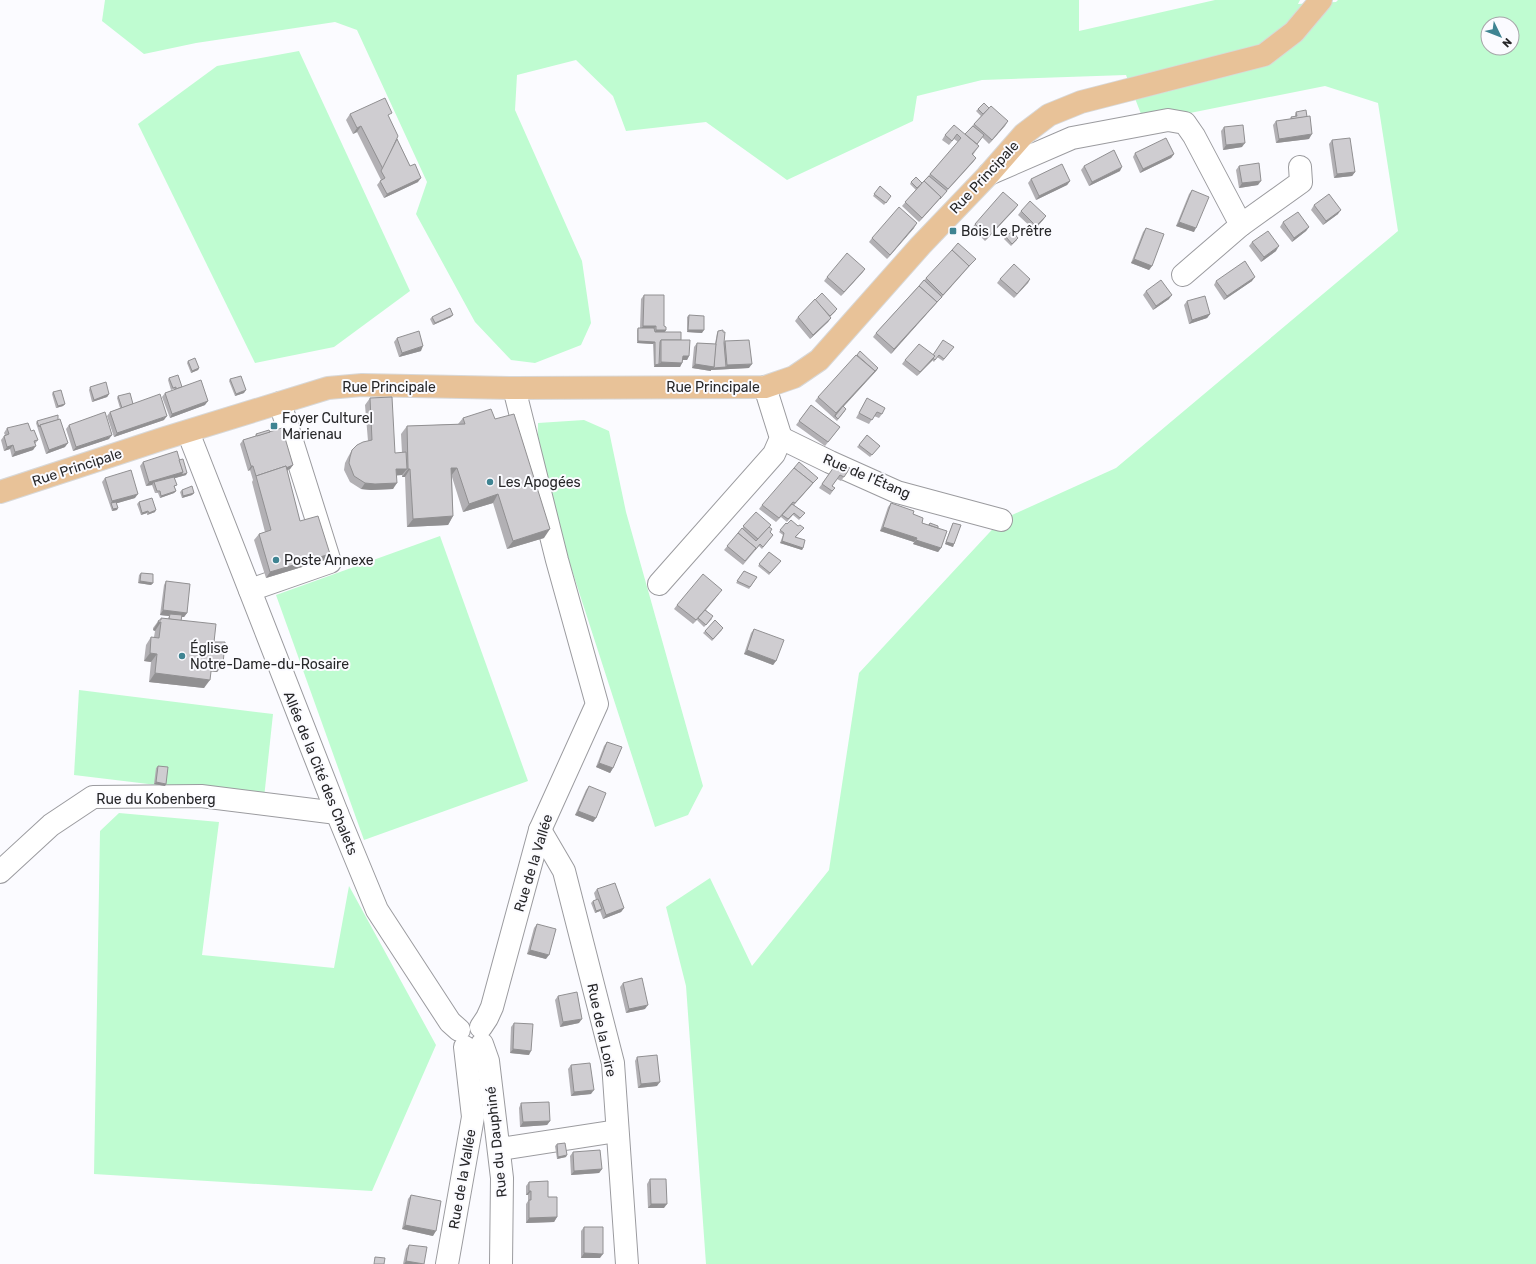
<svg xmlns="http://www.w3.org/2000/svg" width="1536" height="1264" font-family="Rubik,sans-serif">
<rect width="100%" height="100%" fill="#fbfbff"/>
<g fill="#bffcd1" fill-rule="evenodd">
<path d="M105,0H1079V31L1215,0H1300L1298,4L1336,2L1338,0H1536V1264H706L686,986L666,907L710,878L752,966L829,870L859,673L1001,520L1116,468L1398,231L1378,103L1325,86L1190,113L1141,114L1126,75L982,80L917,96L913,121L787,180L706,122L626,131L613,96L576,60L517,75L515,110L582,261L591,323L581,345L535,363L511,360L475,322L416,214L427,182L357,30L335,22L196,43L144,54L102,21ZM1488,24H1512V48H1488Z"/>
<polygon points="299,51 410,291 334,347 255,363 138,124 217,66"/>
<polygon points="584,420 609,431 626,512 703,786 688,815 655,827 537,462 538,423"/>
<polygon points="440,536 528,781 364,840 276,595"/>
<polygon points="79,690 273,714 264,798 74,775"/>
<polygon points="119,813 219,822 202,955 334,968 349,886 436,1045 372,1191 94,1174 100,831"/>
</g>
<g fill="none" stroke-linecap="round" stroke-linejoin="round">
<defs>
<g id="minor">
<polyline points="989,174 1072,138 1168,120 1185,123 1194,136 1241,225"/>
<polyline points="1183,275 1241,225 1301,182 1300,167"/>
<polyline points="188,432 337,813 377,910 450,1022 459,1030"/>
<polyline points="781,438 830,462 897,492 1001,520"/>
<polyline points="659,584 774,454 781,438 765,387"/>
<polyline points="250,590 330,562 280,403"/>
<polyline points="540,830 564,871 613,1063 627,1264"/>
<polyline points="0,872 51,825 93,797 201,796 337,813"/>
<polyline points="481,1027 487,1018 492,1007 540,830 597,704 557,560 514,388"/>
<polyline points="482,1044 488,1061 502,1178 501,1264"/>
<polyline points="500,1149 617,1131"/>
<polyline points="447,1264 473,1117 465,1047"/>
</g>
<polyline id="major" points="0,492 162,439 328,388 362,385 514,388 765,387 794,377 819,360 921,245 989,174 1024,134 1049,115 1081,102 1264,55 1294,32 1321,0"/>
</defs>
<use href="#minor" stroke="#9b9b9f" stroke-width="24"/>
<use href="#major" stroke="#d8d8d8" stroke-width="24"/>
<use href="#minor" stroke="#fff" stroke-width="22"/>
<use href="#major" stroke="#e8c298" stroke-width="22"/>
</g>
<g fill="#b2b0b4">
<polygon points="989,108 1008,121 989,144 982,137 977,145 979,146 973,155 976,158 973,162 919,222 902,206 916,190 910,184 911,182 922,183 958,142 954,139 949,145 942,140 945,135 965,134 981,116 976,111 978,109"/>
<polygon points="1296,112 1307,117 1309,139 1276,143 1273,125 1276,121 1290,119 1291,117 1295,116 1295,114"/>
<polygon points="350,114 389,117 397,139 418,182 384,198 377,185 381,180 357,132 353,134 346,120"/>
<polygon points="1224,127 1242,147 1223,150 1221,131"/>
<polygon points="1332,140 1355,172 1352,176 1334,178 1329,144"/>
<polygon points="1135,153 1174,154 1171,158 1140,173 1133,157"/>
<polygon points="1084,166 1120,171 1089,186 1081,170"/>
<polygon points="1239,166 1258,185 1239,188 1236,170"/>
<polygon points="1031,179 1070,181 1067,185 1036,200 1028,183"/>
<polygon points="880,186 891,196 884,205 873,196"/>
<polygon points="1192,190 1194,232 1176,226 1189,194"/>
<polygon points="1314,205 1338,214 1323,225 1311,210"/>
<polygon points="1015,209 985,241 972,228 975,224"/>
<polygon points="1021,211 1046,216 1043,220 1034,230 1018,215"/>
<polygon points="1283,222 1309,227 1306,231 1292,242 1280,227"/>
<polygon points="914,228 887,259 869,242 872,238"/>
<polygon points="1146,228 1152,266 1149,270 1131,263 1143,232"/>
<polygon points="1006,237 1017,240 1011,246 1004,239"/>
<polygon points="1252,242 1276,251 1261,262 1249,246"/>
<polygon points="974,261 891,354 873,337 876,333 926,278"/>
<polygon points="865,269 862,273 841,296 824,281 827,277"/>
<polygon points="1000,279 1030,279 1014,298 997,283"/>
<polygon points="1216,281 1252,281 1224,300 1214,285"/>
<polygon points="1146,291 1169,299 1153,310 1143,295"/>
<polygon points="644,295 666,330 665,332 681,340 689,356 687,360 683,360 682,363 680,367 654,367 653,344 637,343 637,330 638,328 640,328 641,299"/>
<polygon points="1187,301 1210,314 1207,318 1189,324 1184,305"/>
<polygon points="836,311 830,317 831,318 828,322 810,339 795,321 798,317"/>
<polygon points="689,315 702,333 687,332 687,317"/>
<polygon points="432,317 451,317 433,325 430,319"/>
<polygon points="718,331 724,343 725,341 749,368 711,370 711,371 692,368 694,347 697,343 715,344 717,333"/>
<polygon points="397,338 421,351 399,357 394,342"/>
<polygon points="954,347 943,361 937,357 934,362 932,360 917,376 902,364 905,360 933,355"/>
<polygon points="188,361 199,368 198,370 191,373 187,363"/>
<polygon points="877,370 843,407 845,411 837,421 815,401 818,397"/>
<polygon points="169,378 182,387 205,405 170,418 162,397 165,393 174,390 174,389 171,390 168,380"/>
<polygon points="230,379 244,393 235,396 229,381"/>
<polygon points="90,387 109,394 107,397 92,402 89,390"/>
<polygon points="53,392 65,404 63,406 56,408 52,394"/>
<polygon points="118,396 133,404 164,420 114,437 107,416 110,412 120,408 117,398"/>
<polygon points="370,398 395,453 402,453 401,434 407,426 458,424 463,418 495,419 544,538 507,549 493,503 463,512 452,477 453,516 448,525 407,527 405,477 402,477 402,475 397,475 393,489 371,490 361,489 350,482 344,470 345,463 348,457 352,450 368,441 365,405"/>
<polygon points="867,398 882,414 879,418 874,416 869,424 856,418"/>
<polygon points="811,405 840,427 825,446 796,425"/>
<polygon points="58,420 65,447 46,454 36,423 37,421"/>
<polygon points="69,425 109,439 73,451 66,429"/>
<polygon points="7,428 31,431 38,440 35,444 33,450 12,457 10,449 4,451 1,440 4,436 5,435 4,433"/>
<polygon points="270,432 293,465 290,469 287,471 300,521 330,554 325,560 266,578 254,540 259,534 265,532 252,482 253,480 250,470 248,471 240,444 243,440 255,436 256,434"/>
<polygon points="867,435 880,446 870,457 857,447"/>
<polygon points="179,460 186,475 175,478 175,488 176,491 174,493 160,498 158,493 155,493 152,485 146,486 140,466 143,462"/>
<polygon points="836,464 850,468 841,481 837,479 832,486 835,488 830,495 819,488"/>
<polygon points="105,478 135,498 117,503 117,510 112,511 102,482"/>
<polygon points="816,480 794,505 805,513 799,520 793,515 787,522 781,517 776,522 759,509 762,505"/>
<polygon points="182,490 194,493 192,495 182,498 180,492"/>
<polygon points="139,502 155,512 147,515 147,513 141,515 137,504"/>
<polygon points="891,503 913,514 922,523 928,525 930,523 938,528 941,548 938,552 913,544 914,542 880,531 888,507"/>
<polygon points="756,512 769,527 770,532 773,535 762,549 759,546 743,565 724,550"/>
<polygon points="786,523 787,524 804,528 796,537 803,548 802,550 780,543 783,535 779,532"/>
<polygon points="953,523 954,544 953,547 945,544 952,525"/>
<polygon points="769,552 781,561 769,575 758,566"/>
<polygon points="744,571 757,577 749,589 736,583"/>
<polygon points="141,573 153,583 151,585 138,583 139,575"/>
<polygon points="166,581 187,613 184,617 181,617 181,621 214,642 223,664 217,672 211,671 204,688 149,682 151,662 144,661 146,645 151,637 154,637 155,631 153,630 153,628 159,620 160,620 161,618 168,619 169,616 160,615 164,585"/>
<polygon points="719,594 706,610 712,619 704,627 697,620 693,624 674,609 677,605"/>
<polygon points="754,629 776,661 773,665 744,654 751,633"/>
<polygon points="722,630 712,641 703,633 705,631"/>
<polygon points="607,742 613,768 610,773 596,767 604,746"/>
<polygon points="158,766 166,784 165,786 154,784 156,768"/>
<polygon points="589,786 596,818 593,822 575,815 586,790"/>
<polygon points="597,889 624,908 621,912 603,919 600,911 595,913 591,903 593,901 596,900 594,893"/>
<polygon points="537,924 546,959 527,954 534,928"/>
<polygon points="623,983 645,1009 626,1013 620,987"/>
<polygon points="558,996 579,1023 560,1027 555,1000"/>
<polygon points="514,1023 529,1055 510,1053 511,1027"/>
<polygon points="637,1057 657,1086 638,1088 635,1061"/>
<polygon points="571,1065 591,1094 571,1096 568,1069"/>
<polygon points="521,1103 550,1121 547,1125 520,1127 519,1108"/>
<polygon points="557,1144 566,1157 557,1159 555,1146"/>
<polygon points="573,1152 602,1169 599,1173 571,1175 570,1156"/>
<polygon points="650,1179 664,1208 648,1208 647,1184"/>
<polygon points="529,1182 557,1217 554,1222 526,1223 526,1204 528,1201 528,1195 526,1195 526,1186"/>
<polygon points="411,1195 433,1236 402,1229 408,1199"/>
<polygon points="584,1227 600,1258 581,1258 581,1231"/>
<polygon points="409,1245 424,1264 403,1264 406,1249"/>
</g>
<g fill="#919092">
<polygon points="1008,121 1005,126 989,144 992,140"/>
<polygon points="361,126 357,132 353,134 357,128"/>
<polygon points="1312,134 1309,139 1276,143 1279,139"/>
<polygon points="1245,143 1242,147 1223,150 1226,145"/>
<polygon points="1174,154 1171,158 1140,173 1143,169"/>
<polygon points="976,158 973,162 919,222 922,218 947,191"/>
<polygon points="1122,167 1120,171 1089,186 1092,182"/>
<polygon points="1355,172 1352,176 1334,178 1337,174"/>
<polygon points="421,178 418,182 384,198 387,194"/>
<polygon points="1070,181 1067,185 1036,200 1039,196"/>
<polygon points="1261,181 1258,185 1239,188 1242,183"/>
<polygon points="1018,205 1015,209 985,241 988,237"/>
<polygon points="1341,210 1338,214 1323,225 1326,221"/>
<polygon points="1046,216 1043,220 1034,230 1036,226"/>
<polygon points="1179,222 1196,228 1194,232 1176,226"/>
<polygon points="917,223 914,228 887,259 890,255"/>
<polygon points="1309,227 1306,231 1292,242 1294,238"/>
<polygon points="1279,246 1276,251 1261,262 1264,257"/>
<polygon points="1134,259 1152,266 1149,270 1131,263"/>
<polygon points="974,261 891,354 894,349 943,295"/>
<polygon points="865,269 862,273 841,296 844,292"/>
<polygon points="1255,277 1252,281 1224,300 1227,296"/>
<polygon points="1030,279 1028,283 1014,298 1017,294"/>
<polygon points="1172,295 1169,299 1153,310 1156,306"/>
<polygon points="1210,314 1207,318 1189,324 1192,320"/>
<polygon points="453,315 451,317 433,325 435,323"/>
<polygon points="831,318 828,322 810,339 813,335"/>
<polygon points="643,326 656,326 653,330 640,330"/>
<polygon points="656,330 666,330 663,334 653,334"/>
<polygon points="688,330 704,330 702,333 687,332"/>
<polygon points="638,341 655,342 653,344 637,343"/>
<polygon points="423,346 421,351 399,357 402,353"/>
<polygon points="683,356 689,356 687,360 680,360"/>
<polygon points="935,356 932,361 917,376 920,372"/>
<polygon points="661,362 682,363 680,367 654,367 655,365 659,364"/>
<polygon points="695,364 726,367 727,365 752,364 749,368 711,370 711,371 692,368"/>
<polygon points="199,368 198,370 191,373 192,371"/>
<polygon points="878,368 877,370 833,418 836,413"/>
<polygon points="246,390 244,393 235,396 236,394"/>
<polygon points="109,394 107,397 92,402 94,400"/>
<polygon points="208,401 205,405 170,418 172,414"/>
<polygon points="65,404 63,406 56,408 58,406"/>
<polygon points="167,416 164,420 114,437 117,433"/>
<polygon points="112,435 109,439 73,451 76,447"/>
<polygon points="68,443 65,447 46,454 49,450"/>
<polygon points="13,445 10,449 4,451 7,447"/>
<polygon points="36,446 33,450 12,457 15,452"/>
<polygon points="293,465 290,469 258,480 257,477"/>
<polygon points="251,466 253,466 250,470 248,471"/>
<polygon points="451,468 457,468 451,476"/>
<polygon points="396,469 407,469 402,475 392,476"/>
<polygon points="408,469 410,469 405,477 402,477"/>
<polygon points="183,472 187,473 186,475 154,484 154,482 152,485 146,486 149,482"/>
<polygon points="365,483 397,483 393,489 371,490 361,489"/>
<polygon points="813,483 810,487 792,507 795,503"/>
<polygon points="176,491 174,493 160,498 161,496"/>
<polygon points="194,493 192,495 182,498 183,496"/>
<polygon points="138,494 135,498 111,505 111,503 112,501"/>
<polygon points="498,494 493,503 463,512 469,504"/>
<polygon points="118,508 117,510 112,511 113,509"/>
<polygon points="156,510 155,512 147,515 149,513"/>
<polygon points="148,511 147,513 141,515 142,513"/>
<polygon points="453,516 448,525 407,527 413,519"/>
<polygon points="883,527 917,538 914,542 880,531"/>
<polygon points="550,529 544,538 507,549 513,541"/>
<polygon points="916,540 941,548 938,552 913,544"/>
<polygon points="782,541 803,548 802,550 780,543"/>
<polygon points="946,542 954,544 953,547 945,544"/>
<polygon points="330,554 325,560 266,578 270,572"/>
<polygon points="140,581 153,583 151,585 138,583"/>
<polygon points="163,610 187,613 184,617 170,616 170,614 169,616 160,615"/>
<polygon points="158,622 161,622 155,631 153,630"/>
<polygon points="747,650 776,661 773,665 744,654"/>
<polygon points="150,653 157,654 151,662 144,661"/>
<polygon points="212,663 223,664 217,672 206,671"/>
<polygon points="155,673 210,680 204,688 149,682"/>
<polygon points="599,763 613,768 610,773 596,767"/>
<polygon points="156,782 166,784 165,786 154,784"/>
<polygon points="578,811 596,818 593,822 575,815"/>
<polygon points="624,908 621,912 603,919 606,915"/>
<polygon points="602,909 600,911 595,913 596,911"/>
<polygon points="530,950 549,955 546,959 527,954"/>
<polygon points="648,1005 645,1009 626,1013 629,1009"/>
<polygon points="582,1019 579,1023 560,1027 563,1022"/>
<polygon points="513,1049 531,1051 529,1055 510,1053"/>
<polygon points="660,1082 657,1086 638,1088 641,1084"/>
<polygon points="594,1090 591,1094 571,1096 574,1092"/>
<polygon points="550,1121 547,1125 520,1127 523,1122"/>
<polygon points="567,1155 566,1157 557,1159 558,1157"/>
<polygon points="602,1169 599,1173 571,1175 574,1171"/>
<polygon points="529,1191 531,1191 528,1195 526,1195"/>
<polygon points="651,1204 667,1204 664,1208 648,1208"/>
<polygon points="557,1217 554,1222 526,1223 529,1218"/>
<polygon points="405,1225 436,1231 433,1236 402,1229"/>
<polygon points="584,1253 603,1254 600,1258 581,1258"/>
<polygon points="406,1261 424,1264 404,1264"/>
</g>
<g fill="#cfcdd1" stroke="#919092">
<polygon points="385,98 392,113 388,115 398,136 383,169 361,126 357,128 350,114"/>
<polygon points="984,103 989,108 983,114 978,109"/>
<polygon points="991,106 1008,121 992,140 974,124"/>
<polygon points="1306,110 1307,117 1292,119 1291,117 1297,116 1296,112"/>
<polygon points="1310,116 1312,134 1279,139 1276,121"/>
<polygon points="954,125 979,146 972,154 976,158 948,189 930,174 961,138 957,134 952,141 945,135"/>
<polygon points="1243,125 1245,143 1226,145 1224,127"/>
<polygon points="973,126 984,135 977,144 965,134"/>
<polygon points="1166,138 1174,154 1143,169 1135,153"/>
<polygon points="1350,138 1355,172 1337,174 1332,140"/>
<polygon points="397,139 410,166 415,164 421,178 387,194 380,181 385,178 381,171"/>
<polygon points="1114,150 1122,167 1092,182 1084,166"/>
<polygon points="1259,163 1261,181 1242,183 1239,166"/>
<polygon points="1062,164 1070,181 1039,196 1031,179"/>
<polygon points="929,176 947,191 940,199 941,197 924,181"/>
<polygon points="916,177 922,183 917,188 911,182"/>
<polygon points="924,181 941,197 922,218 905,202"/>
<polygon points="880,186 891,196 886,203 874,194"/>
<polygon points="1192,190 1209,197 1196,228 1179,222"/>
<polygon points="1003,192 1018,205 988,237 975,224"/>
<polygon points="1329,194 1341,210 1326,221 1314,205"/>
<polygon points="1030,201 1046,216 1036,226 1021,211"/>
<polygon points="899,207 917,223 890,255 872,238"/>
<polygon points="1298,212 1309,227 1294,238 1283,222"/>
<polygon points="1146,228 1164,234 1152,266 1134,259"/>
<polygon points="1012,231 1018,238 1012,244 1006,237"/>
<polygon points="1268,231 1279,246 1264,257 1252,242"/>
<polygon points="958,243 976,259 967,268 969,266 952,250"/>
<polygon points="952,250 969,266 943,295 926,278"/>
<polygon points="847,253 865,269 844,292 827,277"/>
<polygon points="1245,261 1255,277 1227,296 1216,281"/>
<polygon points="1014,264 1030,279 1017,294 1000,279"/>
<polygon points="924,280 942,297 935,304 937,302 919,286"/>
<polygon points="1161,280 1172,295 1156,306 1146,291"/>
<polygon points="919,286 937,302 894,349 876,333"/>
<polygon points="822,293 837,309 830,316 815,300"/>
<polygon points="644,295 664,295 664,326 666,327 666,330 656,330 656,326 643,326"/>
<polygon points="1205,296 1210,314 1192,320 1187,301"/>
<polygon points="815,299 831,318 813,335 798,317"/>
<polygon points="450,308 453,315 435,323 432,317"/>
<polygon points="689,315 704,316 704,330 688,330"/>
<polygon points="638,328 654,328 655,332 681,332 681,340 661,340 660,342 659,364 655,365 655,342 638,341"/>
<polygon points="723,330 723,332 725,332 724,343 726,367 713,368 714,367 715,349 718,331"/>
<polygon points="419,331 423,346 402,353 397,338"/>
<polygon points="661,340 690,340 689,356 683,356 682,363 661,362"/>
<polygon points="749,340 752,364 727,365 725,341"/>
<polygon points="943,340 954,347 944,359 939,355 935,360 933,358 935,356 933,355"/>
<polygon points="697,343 716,344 714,367 695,364"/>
<polygon points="919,344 935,356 920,372 905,360"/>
<polygon points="860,351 878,368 873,373 875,371 857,355"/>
<polygon points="856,355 875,371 836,413 818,397"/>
<polygon points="195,358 199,368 192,371 188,361"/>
<polygon points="178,375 182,387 176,389 176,387 173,388 169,378"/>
<polygon points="241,376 246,390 236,394 230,379"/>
<polygon points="201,380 208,401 172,414 165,393"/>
<polygon points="106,382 109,394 94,400 90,387"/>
<polygon points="61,390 65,404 58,406 53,392"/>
<polygon points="130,393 133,404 122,408 118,396"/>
<polygon points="160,394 167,416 117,433 110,412"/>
<polygon points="392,397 395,453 406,452 407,469 396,469 397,483 375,484 365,483 354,476 349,463 350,457 352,450 357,445 363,442 372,440 370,398"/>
<polygon points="867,398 885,408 882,414 877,412 872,420 859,413"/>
<polygon points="811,405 840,427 828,442 799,421"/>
<polygon points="843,406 846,409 838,419 835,416"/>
<polygon points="491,409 495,419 514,414 550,529 513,541 498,494 469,504 457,468 451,468 453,516 413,519 410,469 408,469 408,467 407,426 465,424 463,418"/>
<polygon points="105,412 112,435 76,447 69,425"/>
<polygon points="58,415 58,420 40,425 39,427 37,421"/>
<polygon points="60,419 68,443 49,450 40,425"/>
<polygon points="28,423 31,431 34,430 38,440 34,441 36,446 15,452 13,445 7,447 4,436 9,434 7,428"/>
<polygon points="282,428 293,465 286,468 286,466 256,476 253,466 251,466 243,440"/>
<polygon points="269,430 270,432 257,436 256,434"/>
<polygon points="867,435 880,446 872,455 859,445"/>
<polygon points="177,451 183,472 149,482 143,462"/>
<polygon points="183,459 187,473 181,475 183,472 179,460"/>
<polygon points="799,462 818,478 811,485 813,483 794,468"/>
<polygon points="836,464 850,468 844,477 840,475 832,486 835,488 832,491 822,484"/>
<polygon points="286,466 300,521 318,516 330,554 270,572 259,534 271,530 256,476"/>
<polygon points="794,468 813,483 795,503 793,502 779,518 762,505"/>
<polygon points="131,470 138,494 112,501 105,478"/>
<polygon points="174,477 177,485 174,486 176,491 161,496 160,491 157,491 154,482"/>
<polygon points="192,486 194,493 183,496 182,490"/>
<polygon points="152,498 156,510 149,513 148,511 142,513 139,502"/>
<polygon points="116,502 118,508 113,509 111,503"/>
<polygon points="891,503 914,511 913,514 923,518 922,523 947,531 941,548 916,540 917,538 883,527"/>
<polygon points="792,504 805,513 800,518 794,513 788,519 782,515"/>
<polygon points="756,512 771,525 758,539 743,526"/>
<polygon points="791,520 798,526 800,525 804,528 795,537 805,540 803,548 782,541 784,533 780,530 786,523 787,524"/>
<polygon points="930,523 938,526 938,528 929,525"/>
<polygon points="953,523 961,525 954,544 946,542"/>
<polygon points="769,527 772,529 770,532 773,535 763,547 760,544 755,550 756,548 738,533 742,528 756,541"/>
<polygon points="738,533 756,548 745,561 727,546"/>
<polygon points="769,552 781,561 770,573 759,564"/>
<polygon points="744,571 757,577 750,587 737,581"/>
<polygon points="141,573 153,574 153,583 140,581"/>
<polygon points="703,574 722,590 696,620 677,605"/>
<polygon points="166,581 190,584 187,613 163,610"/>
<polygon points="705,610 713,616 706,625 698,618"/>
<polygon points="170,614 182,615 181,621 169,619"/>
<polygon points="161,618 216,624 214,642 225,642 223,664 212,663 210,680 155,673 157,654 150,653 151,637 159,638 161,622 158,622 159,620 161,620"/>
<polygon points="715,620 723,628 713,639 705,631"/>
<polygon points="754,629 784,640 776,661 747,650"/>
<polygon points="607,742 622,747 613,768 599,763"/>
<polygon points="158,766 168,767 166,784 156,782"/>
<polygon points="589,786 606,793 596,818 578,811"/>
<polygon points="615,883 624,908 606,915 597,889"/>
<polygon points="598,899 602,909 596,911 593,901"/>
<polygon points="537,924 556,929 549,955 530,950"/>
<polygon points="642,978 648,1005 629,1009 623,983"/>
<polygon points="577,992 582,1019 563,1022 558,996"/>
<polygon points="514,1023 533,1024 531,1051 513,1049"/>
<polygon points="657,1055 660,1082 641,1084 637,1057"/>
<polygon points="590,1063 594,1090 574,1092 571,1065"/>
<polygon points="549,1102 550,1121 523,1122 521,1103"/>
<polygon points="565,1143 567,1155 558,1157 557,1144"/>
<polygon points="600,1150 602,1169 574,1171 573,1152"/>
<polygon points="650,1179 666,1179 667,1204 651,1204"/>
<polygon points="548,1181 548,1197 557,1197 557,1217 529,1218 529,1200 531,1200 531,1191 529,1191 529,1182"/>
<polygon points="411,1195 441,1201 436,1231 405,1225"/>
<polygon points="584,1227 603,1227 603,1254 584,1253"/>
<polygon points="409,1245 427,1247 424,1264 406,1261"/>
<polygon points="375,1257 385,1258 384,1264 374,1264"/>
</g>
<g fill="#3f8492" stroke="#fbfbff" stroke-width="1.5">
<rect x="949" y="227" width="8" height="8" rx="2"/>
<rect x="270" y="422" width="8" height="8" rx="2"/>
<circle cx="490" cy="482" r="4"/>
<circle cx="276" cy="560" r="4"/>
<circle cx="182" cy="656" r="4"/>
</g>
<g text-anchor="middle" stroke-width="4" stroke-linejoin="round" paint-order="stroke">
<g font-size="14" fill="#272729" stroke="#fbfbff">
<text transform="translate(984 177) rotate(-47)" y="5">Rue Principale</text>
<text x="389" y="392">Rue Principale</text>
<text x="713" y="392">Rue Principale</text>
<text transform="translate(77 467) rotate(-18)" y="5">Rue Principale</text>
<text transform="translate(867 476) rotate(23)" y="5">Rue de l'Étang</text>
<text transform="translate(321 773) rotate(68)" y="5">Allée de la Cité des Chalets</text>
<text x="156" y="804">Rue du Kobenberg</text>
<text transform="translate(533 863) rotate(-73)" y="5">Rue de la Vallée</text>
<text transform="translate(602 1030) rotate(78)" y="5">Rue de la Loire</text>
<text transform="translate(496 1142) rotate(-96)" y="5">Rue du Dauphiné</text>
<text transform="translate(462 1179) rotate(-80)" y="5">Rue de la Vallée</text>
</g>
<g font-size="14" fill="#272729" stroke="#fbfbff" text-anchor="start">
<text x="961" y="236">Bois Le Prêtre</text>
<text x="282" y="423">Foyer Culturel<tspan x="282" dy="16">Marienau</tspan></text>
<text x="498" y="487">Les Apogées</text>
<text x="284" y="565">Poste Annexe</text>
<text x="190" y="653">Église<tspan x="190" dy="16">Notre-Dame-du-Rosaire</tspan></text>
</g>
</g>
<g transform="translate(1500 36) rotate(133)"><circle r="19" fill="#fbfbff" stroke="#a6a6a9"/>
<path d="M0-3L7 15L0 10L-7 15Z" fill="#3f8492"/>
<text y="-6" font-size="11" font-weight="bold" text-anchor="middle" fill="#272729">N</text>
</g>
</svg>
